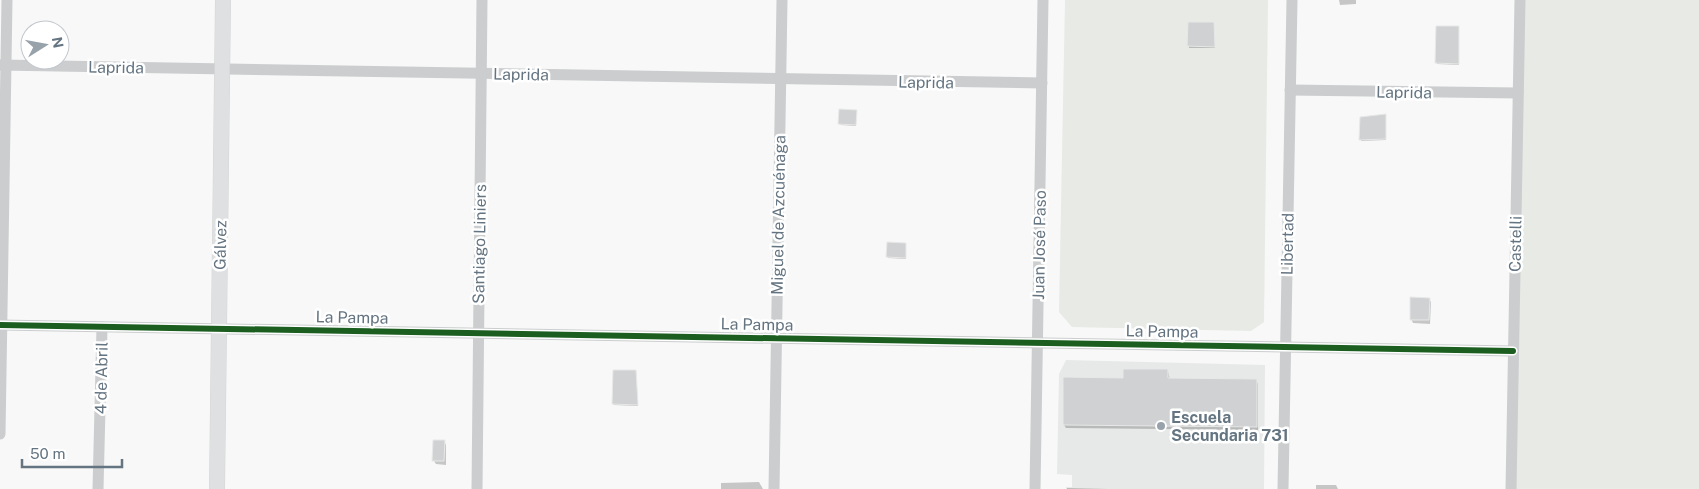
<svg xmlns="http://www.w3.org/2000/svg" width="1699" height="489" font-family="'Public Sans',sans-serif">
<rect width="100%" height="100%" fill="#f8f8f8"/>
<polygon fill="#e7e8e8" points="1066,360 1265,365 1264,489 1066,489 1066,487 1072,487 1072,475 1057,474 1059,374"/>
<g fill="#e7eae5">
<polygon points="1065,0 1268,0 1264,322 1251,331 1072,327 1059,312"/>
<polygon points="1520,0 1699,0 1699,489 1511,489"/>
</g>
<g fill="#0003">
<polygon points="1339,0 1356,0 1356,4 1340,5"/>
<polygon points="1189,23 1214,24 1215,48 1189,48"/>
<polygon points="1458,27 1459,65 1437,64 1437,63"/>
<polygon points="856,111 856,126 841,125 840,124"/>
<polygon points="1386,116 1386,140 1361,141 1361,140"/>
<polygon points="906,245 906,259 888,258 887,256"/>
<polygon points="1429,299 1431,302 1430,324 1413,323 1411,319"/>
<polygon points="636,371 638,406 614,405 613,403"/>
<polygon points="1168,371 1170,380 1256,380 1258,384 1258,430 1066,428 1064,425 1125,379"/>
<polygon points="444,441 446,445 446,465 436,464 434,461"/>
<polygon points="759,482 763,489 721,489 721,483"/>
<polygon points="1316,485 1336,485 1338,489 1316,489"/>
<polygon points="1067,488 1108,489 1067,489"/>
</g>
<g fill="#cfd1d2" stroke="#e8e8e8">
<polygon points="1188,22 1214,22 1215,47 1187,46"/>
<polygon points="1436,26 1459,26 1459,64 1435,63"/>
<polygon points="839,109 857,110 856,125 838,124"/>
<polygon points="1386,114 1386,139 1359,140 1360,117"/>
<polygon points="887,242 906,243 906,258 886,257"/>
<polygon points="1410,297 1430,298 1429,320 1410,320"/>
<polygon points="1123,369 1168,369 1168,378 1257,379 1257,427 1063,425 1063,377 1123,378"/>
<polygon points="613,370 636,370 638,405 612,404"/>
<polygon points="433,440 445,440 444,461 432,461"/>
</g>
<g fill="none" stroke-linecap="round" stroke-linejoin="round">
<defs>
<polyline id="secondary" points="217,489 223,0"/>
</defs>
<use href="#secondary" stroke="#d5d6d7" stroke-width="16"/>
<g stroke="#cbcdce" stroke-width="11">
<polyline points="0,65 1042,83"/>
<polyline points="1290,90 1518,93"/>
<polyline points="0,325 1513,351"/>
<polyline points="0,434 7,0"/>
<polyline points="98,489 102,327"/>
<polyline points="477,489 482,0"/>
<polyline points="774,489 782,0"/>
<polyline points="1035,489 1043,0"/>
<polyline points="1283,489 1292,0"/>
<polyline points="1511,489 1520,0"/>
</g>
<use href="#secondary" stroke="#dfe0e1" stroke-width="15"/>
<defs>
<polyline id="cycleway" points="0,325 1513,351"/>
</defs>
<use href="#cycleway" stroke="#fff" stroke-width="9"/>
<use href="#cycleway" stroke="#1b5e20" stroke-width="6"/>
</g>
<circle fill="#98a2ab" stroke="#fff" stroke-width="2" cx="1161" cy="426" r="5"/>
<g text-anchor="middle" stroke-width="5" stroke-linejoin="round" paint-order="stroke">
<g font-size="16" fill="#647481" stroke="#fff">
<text transform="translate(116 67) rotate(1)" y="6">Laprida</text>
<text transform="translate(521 74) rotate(1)" y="6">Laprida</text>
<text transform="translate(926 82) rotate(1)" y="6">Laprida</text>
<text transform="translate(1404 92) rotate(1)" y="6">Laprida</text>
<text transform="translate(778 215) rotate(-89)" y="6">Miguel de Azcuénaga</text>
<text transform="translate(479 244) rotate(-89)" y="6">Santiago Liniers</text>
<text transform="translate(1287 244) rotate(-89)" y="6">Libertad</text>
<text transform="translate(1515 244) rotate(-89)" y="6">Castelli</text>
<text transform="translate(220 245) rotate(-89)" y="6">Gálvez</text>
<text transform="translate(1039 245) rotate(-89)" y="6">Juan José Paso</text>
<text transform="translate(352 317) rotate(1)" y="6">La Pampa</text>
<text transform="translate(757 324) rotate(1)" y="6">La Pampa</text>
<text transform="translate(1162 331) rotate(1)" y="6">La Pampa</text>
<text transform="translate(101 378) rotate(-89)" y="6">4 de Abril</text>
</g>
<g font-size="16" font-weight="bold" fill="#647481" stroke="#fff" text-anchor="start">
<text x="1171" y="423">Escuela<tspan x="1171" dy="18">Secundaria 731</tspan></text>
</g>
</g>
<g transform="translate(45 45) rotate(79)"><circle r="24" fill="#ffffff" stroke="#c1c7cd"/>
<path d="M0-4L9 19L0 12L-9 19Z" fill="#98a2ab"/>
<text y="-8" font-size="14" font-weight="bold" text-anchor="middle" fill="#647481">N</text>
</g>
<path d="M22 459v8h100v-8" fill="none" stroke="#647481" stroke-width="2.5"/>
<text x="30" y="459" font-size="15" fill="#647481" stroke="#ffffff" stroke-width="4" paint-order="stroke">50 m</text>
</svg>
